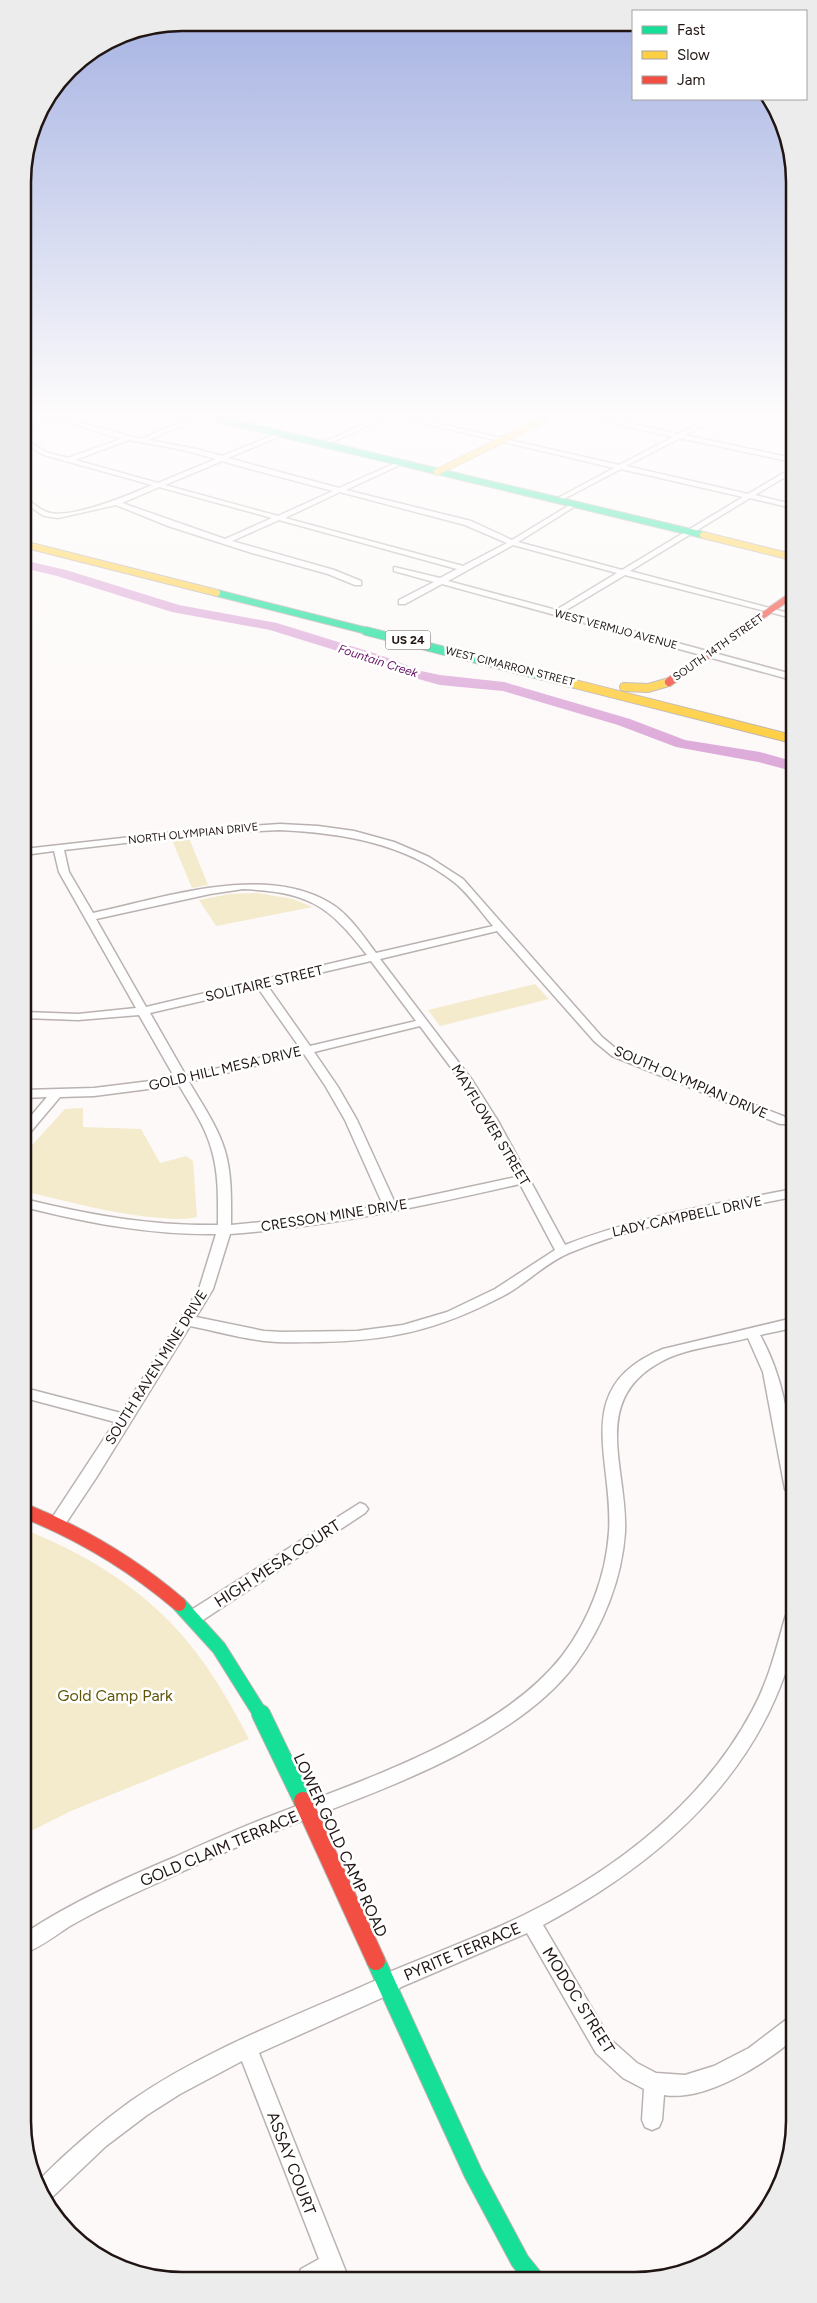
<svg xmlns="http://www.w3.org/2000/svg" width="817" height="2303" font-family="Figtree,sans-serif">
<rect width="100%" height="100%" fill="#fdf9f9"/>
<g fill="#f3ebcc">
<polygon points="189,838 208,885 192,888 172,840"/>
<polygon points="258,893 293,899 313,907 216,926 199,900 229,894"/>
<polygon points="535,984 549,999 440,1026 428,1010"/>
<path d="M83,1108V1127L141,1129L160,1163L186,1156L193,1161L197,1217C185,1220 174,1219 162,1218C115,1215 70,1202 24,1191V1154L65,1109Z"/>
<path d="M25,1530C96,1557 163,1602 206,1666C222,1689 236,1714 249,1739L71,1811L25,1834Z"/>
</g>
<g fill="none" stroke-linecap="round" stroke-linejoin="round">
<polygon fill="#deacda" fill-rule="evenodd" points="23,560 66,570 179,605 277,623 380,655 421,671 440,675 504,682 630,719 685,740 760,752 792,761 792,771 758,762 676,747 618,725 503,691 440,685 411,677 370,661 270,630 172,612 57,576 23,568"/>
<defs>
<g id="street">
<polygon points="44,419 54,419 23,430 23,426"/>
<path d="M57,419H67L141,439L188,419H197L149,440L196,449L222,456L281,432L283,435L228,458L339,488L398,462H402V464L346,490L471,521L512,540L573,503H577V505L518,542L622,570L743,497L621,469L558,502L556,501V499L614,468L406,419H418L619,465L673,437L597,419H609L678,434L706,419H714L685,435L792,458V462L680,438L626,466L748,494L792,468V473L755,495L792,504V508L750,498L630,571L792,614V618L625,575L563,612L792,674V680L442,584L405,604H399V600L434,582L394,571V567L440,578L457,569L279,520L232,541L334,570L361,581V585H355L328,574L252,553L168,526L116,505L58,518L44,516L23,502V497C32,501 40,511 50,513C75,518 129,495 152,485L44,455L23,443V438L48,453L68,458L121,439ZM129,440L183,450L216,459L158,483L75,460ZM222,461L232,464L333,491L278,516L165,485ZM159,487L272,518L225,539L122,503ZM340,492L465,525L507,543L463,566L285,518ZM513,545L617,573L556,610L448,581Z"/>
<polygon points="375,419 384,419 325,445 320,444"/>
<polygon points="786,419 792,419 792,422"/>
<path d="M280,824L318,826L354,831L394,842L429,857L463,879L602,1037L620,1052L788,1118L790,1121L788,1124H780L612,1056L594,1041L497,931L380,959L472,1080L498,1121L565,1245C639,1216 716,1204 793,1189V1197C718,1212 640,1223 569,1253C545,1263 526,1284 503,1296C438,1330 390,1341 317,1342C300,1342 282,1343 264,1341C240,1338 215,1331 190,1326L96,1478L64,1526L58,1528L52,1526L50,1522L52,1518L115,1422L25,1398V1388L121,1413L199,1289L216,1234C150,1235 88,1223 24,1207V1199C89,1215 151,1226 218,1225C218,1201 219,1175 212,1151C206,1127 191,1106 179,1085L94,1096L60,1097L28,1135L24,1136V1124L47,1097L24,1098V1090L94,1088L175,1078L139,1015L78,1020L24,1018V1012L78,1014L136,1008L59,872L54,851L24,855V849L203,829ZM280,830C342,833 404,843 454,882C469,894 481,912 493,926L376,953C363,936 349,914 330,903C264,863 163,898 93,913L69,872L64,850L203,834ZM243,889C308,892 328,904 367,955L146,1007L96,919L210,894ZM371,961L416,1021L310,1046L267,985ZM258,988L300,1048L186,1076L150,1013ZM420,1026L461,1081L486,1121L516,1177L395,1203L357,1120L338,1087L314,1052ZM304,1054L326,1087L345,1120L383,1205L312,1217L231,1225C231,1201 232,1175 225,1151C218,1127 202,1104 189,1082ZM520,1184L555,1250L495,1289L447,1312L403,1325L357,1331L283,1332L264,1331L196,1317L213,1289L230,1234C328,1227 423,1206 520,1184Z"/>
<path d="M793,1318V1328L760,1335C787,1383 793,1441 793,1495L788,1493L785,1489L763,1372L748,1338C718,1346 683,1348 657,1364C590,1403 628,1471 625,1532C622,1579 603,1626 576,1663C516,1745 377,1791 286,1827C242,1844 198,1864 155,1884C126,1897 98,1910 70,1926C56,1935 41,1947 25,1953V1933C72,1902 123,1879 175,1857C208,1842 242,1827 276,1814C368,1778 500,1735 562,1656C589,1621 606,1576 609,1532C614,1459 569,1387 663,1349Z"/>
<polygon points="360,1503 365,1505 368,1509 365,1513 200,1622 194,1624 188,1622 186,1617 188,1612"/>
<path d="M793,1611C797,1643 788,1669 775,1699C730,1802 640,1873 543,1925L610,2039L637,2063L656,2073L685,2075L714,2066L749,2048L787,2019L794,2016V2039C764,2064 706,2102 664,2095L662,2120L659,2127L652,2130L645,2127L642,2120L644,2089L623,2078L596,2053L527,1933L401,1987L395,1992L259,2053L348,2277H298L301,2269L319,2259L242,2061L180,2094L147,2115L106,2146L46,2203L37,2183L41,2178C69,2150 99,2124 131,2101C207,2048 297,2016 381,1978L387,1973C432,1954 479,1937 524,1915C616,1870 703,1803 752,1711C768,1682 776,1650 785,1618L787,1613Z"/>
</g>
<g id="fast-far3">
<polyline points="219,419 703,535"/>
<polyline points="217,593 371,632"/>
</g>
<polyline id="fast-far2" points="366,631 575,684"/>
<polyline id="fast-far1" points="179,1604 219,1648 261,1715"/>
<g id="fast">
<polyline points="261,1714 303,1801"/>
<polyline points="376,1961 473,2173 520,2261 533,2277"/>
</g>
<g id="slow-far1">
<polyline points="437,472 545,419"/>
<polyline points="703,535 792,557"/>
<polyline points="23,544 217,593"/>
</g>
<g id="slow">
<polyline points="575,684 792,739"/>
<polyline points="624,687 648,688 669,682"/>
</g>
<polyline id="jam-far3" points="739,632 792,595"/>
<polyline id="jam-far2" points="669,682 741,631"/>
<path id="jam-far1" d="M25,1511C82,1534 132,1564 179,1604"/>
<polyline id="jam" points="303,1801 376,1961"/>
</defs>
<use href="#street" stroke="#b9b2b0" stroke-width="3"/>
<use href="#fast-far3" stroke="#b9b2b0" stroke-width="8"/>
<use href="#fast-far2" stroke="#b9b2b0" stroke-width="10"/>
<use href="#fast-far1" stroke="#b9b2b0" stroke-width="16"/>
<use href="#fast" stroke="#b9b2b0" stroke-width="20"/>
<use href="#slow-far1" stroke="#b9b2b0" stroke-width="8"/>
<use href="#slow" stroke="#b9b2b0" stroke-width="10"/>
<use href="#jam-far3" stroke="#b9b2b0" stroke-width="8"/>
<use href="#jam-far2" stroke="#b9b2b0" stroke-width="10"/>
<use href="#jam-far1" stroke="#b9b2b0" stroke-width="16"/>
<use href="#jam" stroke="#b9b2b0" stroke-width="20"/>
<use href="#street" fill="#fffefe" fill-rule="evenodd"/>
<use href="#fast-far3" stroke="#16e098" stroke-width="6"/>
<use href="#fast-far2" stroke="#16e098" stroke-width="8"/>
<use href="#fast-far1" stroke="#16e098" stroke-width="14"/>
<use href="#fast" stroke="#16e098" stroke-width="18"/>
<use href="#slow-far1" stroke="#ffcf43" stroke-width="6"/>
<use href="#slow" stroke="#ffcf43" stroke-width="8"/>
<use href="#jam-far3" stroke="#f24e42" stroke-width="6"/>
<use href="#jam-far2" stroke="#f24e42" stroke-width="8"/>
<use href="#jam-far1" stroke="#f24e42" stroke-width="14"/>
<use href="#jam" stroke="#f24e42" stroke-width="18"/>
</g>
<linearGradient id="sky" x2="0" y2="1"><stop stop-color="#a4b1e2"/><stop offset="0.56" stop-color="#fefcfc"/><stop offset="1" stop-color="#fefcfc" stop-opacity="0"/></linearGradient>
<rect width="817" height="742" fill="url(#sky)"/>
<g text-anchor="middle" stroke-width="5" stroke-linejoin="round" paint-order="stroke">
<g font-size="11" fill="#201512" stroke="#fff">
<text transform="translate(616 629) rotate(15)" y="4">WEST VERMIJO AVENUE</text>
<text transform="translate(718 647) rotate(-35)" y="4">SOUTH 14TH STREET</text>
<text transform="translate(510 666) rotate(14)" y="4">WEST CIMARRON STREET</text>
<text transform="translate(193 833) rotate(-6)" y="4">NORTH OLYMPIAN DRIVE</text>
</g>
<rect fill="#fff" stroke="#635b59" stroke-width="1" x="385.5" y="630.5" width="45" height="19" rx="4"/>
<g font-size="12" font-weight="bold" fill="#201512">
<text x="408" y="644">US 24</text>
</g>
<g font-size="12" font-style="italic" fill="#681467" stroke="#fff">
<text transform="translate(378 661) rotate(18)" y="4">Fountain Creek</text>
</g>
<g font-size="14" fill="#201512" stroke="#fff">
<text transform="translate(264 983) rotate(-13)" y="5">SOLITAIRE STREET</text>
<text transform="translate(225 1068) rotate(-13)" y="5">GOLD HILL MESA DRIVE</text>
<text transform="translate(691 1082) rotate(23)" y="5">SOUTH OLYMPIAN DRIVE</text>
<text transform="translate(491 1125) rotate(59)" y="5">MAYFLOWER STREET</text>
<text transform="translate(334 1215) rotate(-9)" y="5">CRESSON MINE DRIVE</text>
<text transform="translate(687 1216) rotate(-12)" y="5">LADY CAMPBELL DRIVE</text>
<text transform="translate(156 1367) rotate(-58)" y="5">SOUTH RAVEN MINE DRIVE</text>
</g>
<g font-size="16" fill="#201512" stroke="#fff">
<text transform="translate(277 1563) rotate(-33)" y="6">HIGH MESA COURT</text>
<text transform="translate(341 1845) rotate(65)" y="6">LOWER GOLD CAMP ROAD</text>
<text transform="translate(219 1848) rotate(-23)" y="6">GOLD CLAIM TERRACE</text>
<text transform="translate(462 1951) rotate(-23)" y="6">PYRITE TERRACE</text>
<text transform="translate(579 2000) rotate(58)" y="6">MODOC STREET</text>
<text transform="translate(292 2163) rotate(69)" y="6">ASSAY COURT</text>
</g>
<g font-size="16" fill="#615607" stroke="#fff">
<text x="115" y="1701">Gold Camp Park</text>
</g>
</g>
<path d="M0 0H817V2303H0ZM182 31H635A151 151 0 0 1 786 182V2121A151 151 0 0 1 635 2272H182A151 151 0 0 1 31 2121V182A151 151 0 0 1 182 31Z" fill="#edecec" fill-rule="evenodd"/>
<path fill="none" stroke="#201512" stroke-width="2.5" d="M182 31H635A151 151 0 0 1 786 182V2121A151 151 0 0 1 635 2272H182A151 151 0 0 1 31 2121V182A151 151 0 0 1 182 31Z"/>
<rect x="632" y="10" width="175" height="90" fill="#ffffff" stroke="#a6a1a0"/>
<rect x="642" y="26" width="25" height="8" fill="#16e098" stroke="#a6a1a0"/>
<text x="677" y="35" font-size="15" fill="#201512">Fast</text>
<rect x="642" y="51" width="25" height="8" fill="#ffcf43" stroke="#a6a1a0"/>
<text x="677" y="60" font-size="15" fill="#201512">Slow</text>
<rect x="642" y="76" width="25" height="8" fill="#f24e42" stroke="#a6a1a0"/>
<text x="677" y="85" font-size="15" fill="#201512">Jam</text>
</svg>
